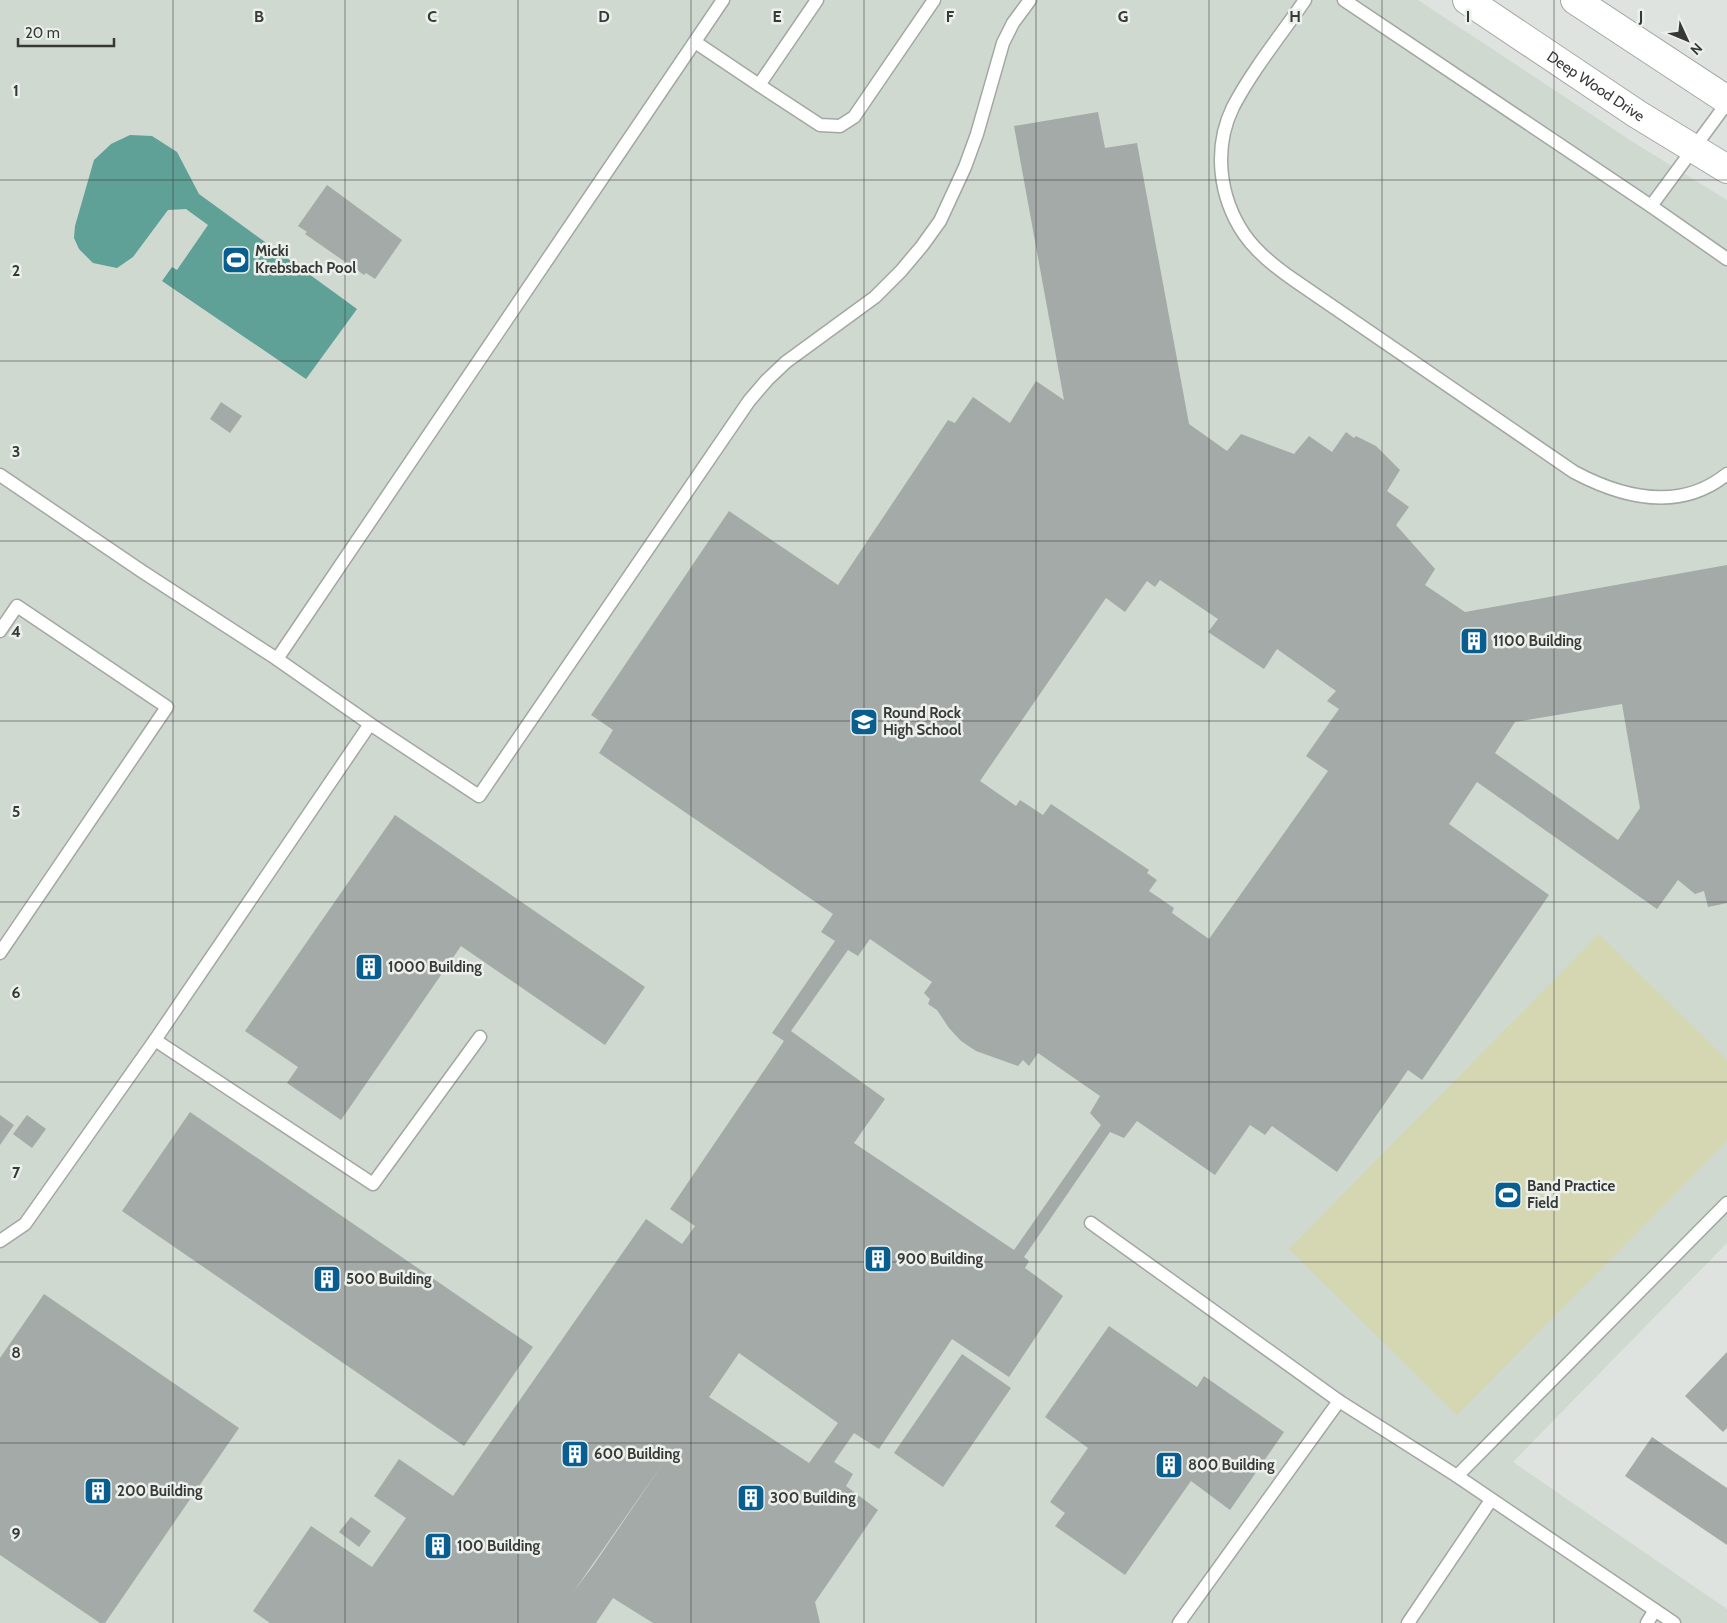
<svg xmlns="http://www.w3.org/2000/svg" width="1727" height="1623" font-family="Cabin,sans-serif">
<rect width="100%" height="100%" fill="#dfe3df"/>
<polygon fill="#cfd9cf" points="0,0 1418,0 1633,142 1727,200 1727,1243 1513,1462 1727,1609 1727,1623 0,1623"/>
<polygon fill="#d5d6b2" points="1599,934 1727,1060 1727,1141 1457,1415 1289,1249"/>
<polygon fill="#5fa097" points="130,135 152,136 177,152 199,194 357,309 306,379 162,281 172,267 177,270 208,225 186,209 168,210 133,257 117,268 93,263 79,249 74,238 75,226 94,160 111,144"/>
<g fill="#a4aaa7" fill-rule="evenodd">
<path d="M1098,112L1105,148L1137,143L1189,424L1227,451L1241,434L1294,454L1309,436L1332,452L1346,432L1354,438L1356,436L1376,446L1400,470L1387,491L1409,507L1396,525L1435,569L1425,585L1465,612L1727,565V903L1708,907L1704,891L1695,894L1678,880L1657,909L1477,782L1449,824L1549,895L1422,1080L1408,1070L1337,1172L1272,1126L1265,1135L1250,1125L1215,1175L1137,1121L1124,1138L1110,1132L1024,1257L1029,1261L1025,1268L1063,1296L1009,1377L952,1339L879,1449L854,1433L834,1462L853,1474L846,1486L878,1510L815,1602L820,1623H653L613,1598L596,1623H270L253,1611L311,1526L372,1567L406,1518L374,1496L399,1459L453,1496L646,1219L682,1244L695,1226L670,1209L784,1041L772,1033L835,941L821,932L833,914L599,753L613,730L591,715L729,511L838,585L948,420L955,423L973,397L1010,423L1036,381L1064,400L1014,126ZM1160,580L1218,619L1208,632L1264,669L1277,649L1336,691L1327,701L1339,709L1306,756L1328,771L1209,939L1172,913L1174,908L1149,891L1157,880L1147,873L1149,870L1051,804L1043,815L1020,800L1016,806L980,781L1106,598L1125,612L1147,581L1155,587ZM1622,704L1640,808L1618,840L1495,753L1515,722ZM870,939L932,982L924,993L930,999L928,1004L937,1010L949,1028L961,1041L976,1051L1018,1066L1023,1060L1029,1066L1038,1053L1100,1096L1090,1113L1101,1125L1014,1250L854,1143L885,1099L791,1031L848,950L858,956ZM739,1353L838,1423L809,1463L709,1397ZM666,1459L593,1566L574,1591Z"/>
<polygon points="327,185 402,240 375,279 366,273 364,275 305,234 307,232 298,226"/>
<polygon points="221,402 242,416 230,433 210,419"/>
<polygon points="395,815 645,987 605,1045 461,946 341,1120 287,1083 298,1067 245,1031"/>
<polygon points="190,1112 533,1347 464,1446 122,1211"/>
<polygon points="0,1115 14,1125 0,1145"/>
<polygon points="27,1115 46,1129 32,1148 13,1134"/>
<polygon points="44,1294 239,1428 105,1623 100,1623 0,1555 0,1358"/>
<polygon points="1109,1326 1197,1387 1204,1376 1284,1432 1230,1510 1191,1481 1125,1575 1055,1526 1065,1513 1050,1502 1088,1448 1045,1417"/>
<polygon points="1727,1352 1727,1428 1723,1432 1685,1396"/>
<polygon points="962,1354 1011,1388 943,1487 894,1453"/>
<polygon points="1652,1437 1727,1488 1727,1545 1625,1476"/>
<polygon points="351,1517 371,1531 359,1547 339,1532"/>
</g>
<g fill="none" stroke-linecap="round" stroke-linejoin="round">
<defs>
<g id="service">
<polyline points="723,0 277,659 370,724 479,796 749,401 767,380 786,362 875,297 901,271 922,246 940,221 965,167 977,134 1003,43 1013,23 1030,0"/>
<path d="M1305,0C1281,35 1253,69 1233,107C1213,148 1219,197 1244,234C1257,253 1275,267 1294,280L1574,472C1623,498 1680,512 1727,474"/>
<polyline points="1344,0 1651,206 1727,259"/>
<polyline points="695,42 759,85 817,0"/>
<polyline points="759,85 820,125 840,126 854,117 934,0"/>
<polyline points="1651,206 1727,103"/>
<polyline points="0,475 143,572 277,659"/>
<polyline points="0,631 17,606 167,707 0,953"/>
<polyline points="155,1040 373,1184 480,1037"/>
<polyline points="1091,1223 1339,1401 1457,1476 1674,1623"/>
<polyline points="0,1241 25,1224 155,1040 370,724"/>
<polyline points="1457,1476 1727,1203"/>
<polyline points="1179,1623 1339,1401"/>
<polyline points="1408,1623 1491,1500"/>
<polyline points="1647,1623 1655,1610"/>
</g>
<g id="tertiary">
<path id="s1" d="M1467,0L1637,114L1727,169"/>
<polyline points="1575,0 1727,100"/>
</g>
</defs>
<use href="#service" stroke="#a3a7a3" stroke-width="15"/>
<use href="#tertiary" stroke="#a3a7a3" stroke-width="30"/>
<use href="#service" stroke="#fff" stroke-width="12"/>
<use href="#tertiary" stroke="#fff" stroke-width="28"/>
</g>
<path fill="none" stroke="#373937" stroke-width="1" stroke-opacity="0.55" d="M173,0V1623M345,0V1623M518,0V1623M691,0V1623M864,0V1623M1036,0V1623M1209,0V1623M1382,0V1623M1554,0V1623M0,180H1727M0,361H1727M0,541H1727M0,721H1727M0,902H1727M0,1082H1727M0,1262H1727M0,1443H1727"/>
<defs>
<symbol id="stadium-square" viewBox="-11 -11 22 22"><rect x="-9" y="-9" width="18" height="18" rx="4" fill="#075e8f" stroke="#ecf0ec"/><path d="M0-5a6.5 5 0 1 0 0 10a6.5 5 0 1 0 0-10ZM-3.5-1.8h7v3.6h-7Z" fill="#fff"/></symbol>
<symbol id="building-square" viewBox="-11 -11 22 22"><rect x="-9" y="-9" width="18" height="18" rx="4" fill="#075e8f" stroke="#ecf0ec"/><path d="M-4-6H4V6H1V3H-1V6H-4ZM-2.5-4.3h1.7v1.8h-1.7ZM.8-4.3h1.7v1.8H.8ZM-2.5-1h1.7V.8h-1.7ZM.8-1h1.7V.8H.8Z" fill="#fff"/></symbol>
<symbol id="school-square" viewBox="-11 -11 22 22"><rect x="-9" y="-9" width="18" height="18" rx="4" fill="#075e8f" stroke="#ecf0ec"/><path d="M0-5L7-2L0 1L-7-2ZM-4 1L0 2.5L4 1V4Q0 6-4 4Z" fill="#fff"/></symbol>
</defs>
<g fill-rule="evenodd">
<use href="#stadium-square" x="220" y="244" width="32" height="32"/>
<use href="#building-square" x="1458" y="625" width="32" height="32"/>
<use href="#school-square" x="848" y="706" width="32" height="32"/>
<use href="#building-square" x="353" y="951" width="32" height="32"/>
<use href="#stadium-square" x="1492" y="1179" width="32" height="32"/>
<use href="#building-square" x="862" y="1243" width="32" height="32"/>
<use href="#building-square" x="311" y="1263" width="32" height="32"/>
<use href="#building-square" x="559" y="1438" width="32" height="32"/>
<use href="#building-square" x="1153" y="1449" width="32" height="32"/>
<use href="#building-square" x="82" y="1475" width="32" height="32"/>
<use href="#building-square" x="735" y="1482" width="32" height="32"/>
<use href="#building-square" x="422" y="1530" width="32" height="32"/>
</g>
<g text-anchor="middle" stroke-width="5" stroke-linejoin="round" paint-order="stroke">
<g font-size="15" fill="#373937" stroke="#ecf0ec">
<text dy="5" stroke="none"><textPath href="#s1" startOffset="155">Deep Wood Drive</textPath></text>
</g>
<g font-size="15" font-weight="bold" fill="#373937" stroke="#ecf0ec" text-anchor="start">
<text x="255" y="256">Micki<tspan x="255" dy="17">Krebsbach Pool</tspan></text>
<text x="1493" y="646">1100 Building</text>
<text x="883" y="718">Round Rock<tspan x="883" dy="17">High School</tspan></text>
<text x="388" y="972">1000 Building</text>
<text x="1527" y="1191">Band Practice<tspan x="1527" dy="17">Field</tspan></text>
<text x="897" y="1264">900 Building</text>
<text x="346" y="1284">500 Building</text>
<text x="594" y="1459">600 Building</text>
<text x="1188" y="1470">800 Building</text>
<text x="117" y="1496">200 Building</text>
<text x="770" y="1503">300 Building</text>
<text x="457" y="1551">100 Building</text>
</g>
</g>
<g font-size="16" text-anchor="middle" font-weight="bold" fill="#373937" stroke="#ecf0ec" stroke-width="5" stroke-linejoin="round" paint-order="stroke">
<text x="259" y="22">B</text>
<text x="432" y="22">C</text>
<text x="604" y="22">D</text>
<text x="777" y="22">E</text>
<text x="950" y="22">F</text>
<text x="1123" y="22">G</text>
<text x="1295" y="22">H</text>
<text x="1468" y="22">I</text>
<text x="1641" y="22">J</text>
<text x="16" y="96">1</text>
<text x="16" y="276">2</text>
<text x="16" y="457">3</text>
<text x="16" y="637">4</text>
<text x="16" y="817">5</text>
<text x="16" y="998">6</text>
<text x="16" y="1178">7</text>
<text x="16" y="1358">8</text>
<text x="16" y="1539">9</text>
</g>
<g transform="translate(1687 40) rotate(134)" stroke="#ecf0ec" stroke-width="4" paint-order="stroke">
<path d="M0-4L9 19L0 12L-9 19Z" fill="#373937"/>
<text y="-8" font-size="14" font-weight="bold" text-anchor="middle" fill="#373937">N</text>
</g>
<path d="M18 38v8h96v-8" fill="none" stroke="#373937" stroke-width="2.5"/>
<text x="25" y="38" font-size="15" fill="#373937" stroke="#ecf0ec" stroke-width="4" paint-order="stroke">20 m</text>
</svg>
